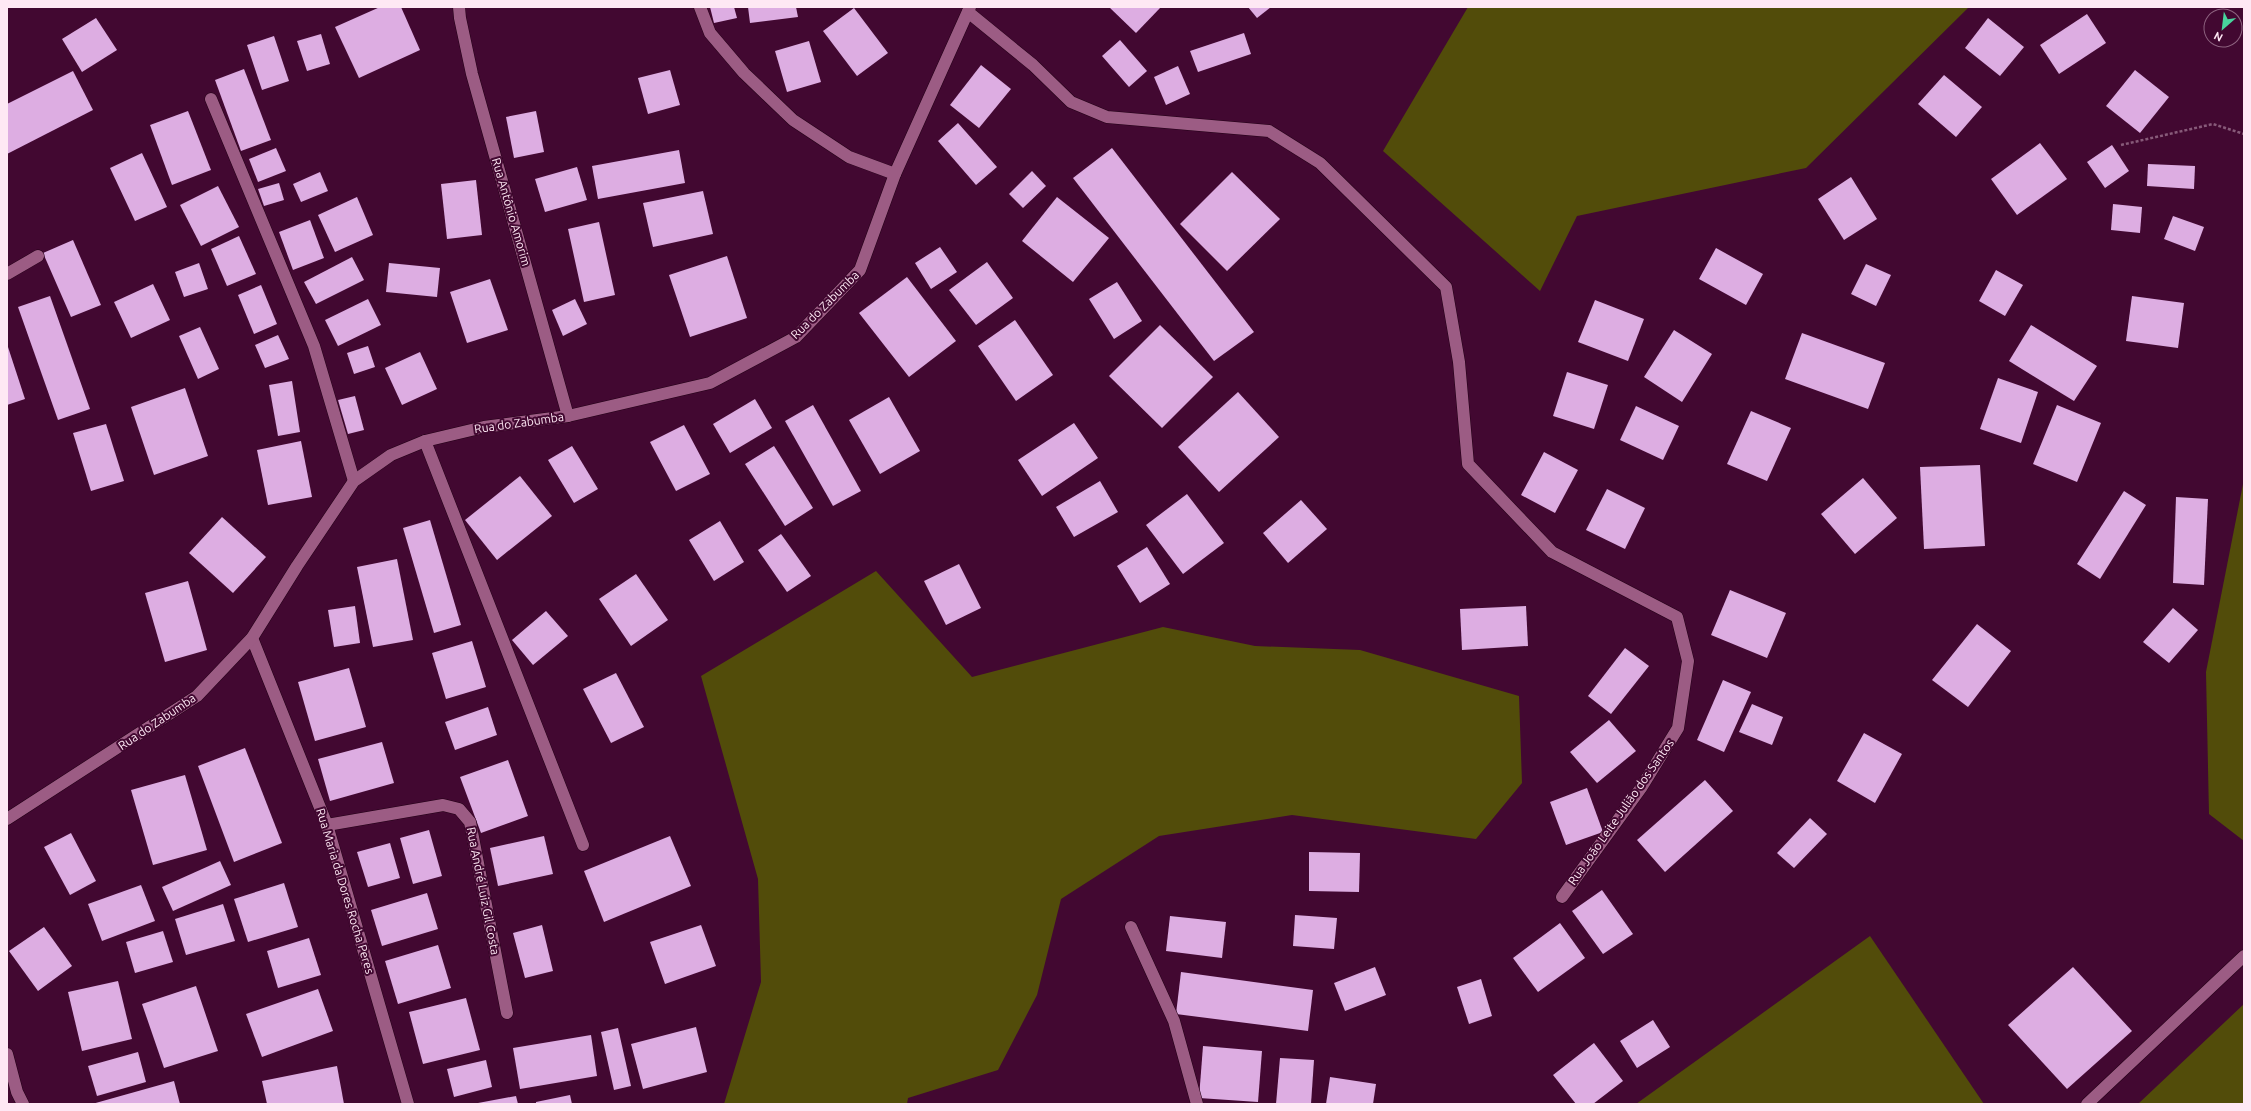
<svg xmlns="http://www.w3.org/2000/svg" width="2251" height="1111" font-family="Ubuntu,sans-serif">
<rect width="100%" height="100%" fill="#420831"/>
<g fill="#524c0a">
<polygon points="1468,7 1969,7 1806,168 1577,216 1540,291 1383,151"/>
<polygon points="2244,479 2244,841 2209,814 2206,672"/>
<polygon points="876,571 972,677 1163,627 1255,646 1360,650 1519,696 1522,783 1476,839 1292,815 1159,836 1061,899 1037,995 998,1070 908,1098 907,1104 724,1104 761,982 758,879 701,676"/>
<polygon points="1870,936 1984,1104 1636,1104"/>
<polygon points="2244,1004 2244,1104 2138,1104"/>
</g>
<g fill="#ddade2">
<polygon points="380,7 401,7 420,50 359,78 335,27"/>
<polygon points="710,7 734,7 737,18 714,23"/>
<polygon points="748,7 796,7 798,17 750,23"/>
<polygon points="1109,7 1161,7 1136,33"/>
<polygon points="1248,7 1271,7 1257,18"/>
<polygon points="854,8 888,53 857,76 823,31"/>
<polygon points="2087,14 2106,43 2059,74 2040,45"/>
<polygon points="96,18 117,50 82,72 62,39"/>
<polygon points="1988,18 2024,47 2000,76 1965,48"/>
<polygon points="1244,33 1251,54 1198,72 1190,51"/>
<polygon points="321,34 330,64 307,71 297,41"/>
<polygon points="274,36 289,81 262,90 247,45"/>
<polygon points="1120,40 1147,71 1129,87 1102,56"/>
<polygon points="809,41 821,82 787,92 775,51"/>
<polygon points="981,65 1011,89 979,128 950,105"/>
<polygon points="1178,66 1190,94 1166,105 1154,77"/>
<polygon points="244,69 271,140 241,151 215,80"/>
<polygon points="670,70 680,105 648,114 638,78"/>
<polygon points="2135,70 2169,97 2140,133 2106,106"/>
<polygon points="73,71 93,110 7,154 7,104"/>
<polygon points="1944,75 1982,107 1956,137 1918,104"/>
<polygon points="188,111 211,170 172,185 150,125"/>
<polygon points="536,111 544,152 514,158 506,117"/>
<polygon points="958,123 997,167 976,185 938,141"/>
<polygon points="2040,143 2067,179 2017,215 1991,179"/>
<polygon points="2112,145 2129,171 2105,188 2087,162"/>
<polygon points="276,148 286,171 258,182 249,159"/>
<polygon points="1112,148 1254,332 1214,361 1073,178"/>
<polygon points="679,150 685,183 598,199 592,166"/>
<polygon points="142,153 167,207 135,221 110,168"/>
<polygon points="2148,164 2195,166 2194,189 2147,186"/>
<polygon points="577,167 587,200 545,212 535,179"/>
<polygon points="1032,171 1046,186 1023,208 1009,194"/>
<polygon points="320,172 328,191 301,202 293,184"/>
<polygon points="1232,172 1280,219 1227,271 1180,224"/>
<polygon points="1851,177 1877,219 1844,240 1818,199"/>
<polygon points="476,180 482,235 447,239 441,184"/>
<polygon points="279,183 284,200 264,206 258,189"/>
<polygon points="218,186 239,227 201,246 180,205"/>
<polygon points="703,191 713,234 653,247 643,203"/>
<polygon points="357,197 373,235 335,252 318,215"/>
<polygon points="1057,197 1109,238 1073,282 1022,241"/>
<polygon points="2113,204 2142,207 2140,233 2111,230"/>
<polygon points="2173,216 2204,227 2195,251 2164,239"/>
<polygon points="310,220 324,258 293,270 279,232"/>
<polygon points="599,222 615,295 584,302 568,229"/>
<polygon points="239,236 256,274 227,286 211,249"/>
<polygon points="73,240 101,305 71,317 43,253"/>
<polygon points="940,247 957,272 931,289 915,263"/>
<polygon points="1716,248 1763,274 1746,305 1699,279"/>
<polygon points="727,256 747,318 690,337 669,275"/>
<polygon points="352,257 364,280 316,304 304,282"/>
<polygon points="987,262 1013,298 976,325 949,290"/>
<polygon points="199,263 208,289 184,297 175,272"/>
<polygon points="389,263 440,268 437,297 386,292"/>
<polygon points="1866,264 1891,275 1876,306 1851,294"/>
<polygon points="1996,270 2023,285 2005,316 1979,301"/>
<polygon points="907,277 956,341 909,377 859,313"/>
<polygon points="490,279 508,330 467,343 450,292"/>
<polygon points="1117,282 1142,321 1114,339 1089,299"/>
<polygon points="153,284 170,320 131,338 114,302"/>
<polygon points="261,285 277,324 254,334 238,295"/>
<polygon points="50,296 90,409 58,420 18,307"/>
<polygon points="2132,296 2184,303 2178,348 2126,341"/>
<polygon points="368,299 381,325 338,346 325,320"/>
<polygon points="575,299 587,324 563,336 552,310"/>
<polygon points="1595,300 1644,319 1628,361 1578,342"/>
<polygon points="1015,320 1053,375 1016,401 978,346"/>
<polygon points="1160,325 1213,377 1162,428 1109,376"/>
<polygon points="2031,325 2097,366 2074,401 2009,361"/>
<polygon points="200,327 219,369 198,379 179,336"/>
<polygon points="1674,330 1712,354 1682,402 1644,377"/>
<polygon points="1802,333 1885,363 1868,409 1785,379"/>
<polygon points="278,335 289,359 265,368 255,345"/>
<polygon points="7,344 25,399 7,405"/>
<polygon points="368,346 375,367 354,374 347,353"/>
<polygon points="420,352 437,389 402,405 385,368"/>
<polygon points="1567,372 1608,385 1594,429 1553,416"/>
<polygon points="1998,378 2038,392 2021,443 1980,429"/>
<polygon points="292,381 300,432 278,436 269,385"/>
<polygon points="185,388 208,456 154,475 131,407"/>
<polygon points="1238,392 1279,437 1219,492 1178,447"/>
<polygon points="355,396 364,430 348,434 338,400"/>
<polygon points="889,397 920,451 880,474 849,420"/>
<polygon points="755,399 772,428 730,453 713,424"/>
<polygon points="813,405 861,491 833,506 785,421"/>
<polygon points="2057,405 2101,423 2077,482 2033,464"/>
<polygon points="1636,406 1679,426 1663,460 1620,440"/>
<polygon points="1751,411 1791,428 1767,481 1727,464"/>
<polygon points="1074,423 1098,458 1042,496 1018,460"/>
<polygon points="106,424 124,481 91,491 73,433"/>
<polygon points="684,425 710,474 676,491 650,442"/>
<polygon points="301,441 312,497 268,505 257,450"/>
<polygon points="572,446 598,489 574,503 548,460"/>
<polygon points="774,446 813,508 785,526 745,464"/>
<polygon points="1544,452 1578,470 1555,513 1521,495"/>
<polygon points="1980,465 1985,546 1924,549 1920,467"/>
<polygon points="520,476 552,516 497,560 465,520"/>
<polygon points="1863,478 1897,518 1855,554 1821,514"/>
<polygon points="1100,481 1118,512 1074,537 1056,507"/>
<polygon points="1607,489 1645,508 1625,549 1586,530"/>
<polygon points="2124,491 2146,505 2100,579 2077,564"/>
<polygon points="1187,494 1224,543 1183,574 1146,525"/>
<polygon points="2176,497 2208,499 2204,585 2173,583"/>
<polygon points="1301,500 1327,529 1288,563 1263,533"/>
<polygon points="222,517 266,557 233,593 189,553"/>
<polygon points="430,520 461,625 434,633 403,528"/>
<polygon points="720,521 744,562 714,581 689,540"/>
<polygon points="781,534 811,576 787,592 758,550"/>
<polygon points="1147,547 1170,584 1140,603 1117,566"/>
<polygon points="397,559 413,640 373,647 357,567"/>
<polygon points="959,564 981,608 946,625 924,581"/>
<polygon points="636,574 668,620 631,646 599,599"/>
<polygon points="188,581 207,650 165,662 145,593"/>
<polygon points="1730,590 1786,613 1767,658 1711,635"/>
<polygon points="355,606 360,643 334,647 328,610"/>
<polygon points="1526,606 1528,646 1462,650 1460,609"/>
<polygon points="2173,608 2198,630 2169,663 2143,642"/>
<polygon points="546,611 568,636 533,665 512,640"/>
<polygon points="1977,624 2011,651 1968,707 1932,680"/>
<polygon points="472,641 486,687 446,699 432,653"/>
<polygon points="1625,648 1649,666 1611,714 1588,696"/>
<polygon points="349,668 366,727 315,741 298,682"/>
<polygon points="616,673 644,727 611,743 583,689"/>
<polygon points="1723,680 1751,692 1724,752 1697,740"/>
<polygon points="1752,704 1783,717 1772,745 1739,732"/>
<polygon points="488,707 497,735 455,750 445,722"/>
<polygon points="1609,720 1636,751 1597,783 1570,752"/>
<polygon points="1864,733 1902,754 1875,803 1837,781"/>
<polygon points="382,742 394,783 330,801 318,759"/>
<polygon points="245,748 282,843 234,862 198,766"/>
<polygon points="508,760 528,816 481,833 460,777"/>
<polygon points="185,775 207,850 153,865 131,790"/>
<polygon points="1705,780 1733,811 1665,872 1637,840"/>
<polygon points="1587,788 1603,832 1566,845 1550,802"/>
<polygon points="1810,818 1827,834 1794,868 1777,853"/>
<polygon points="429,830 442,876 413,884 400,838"/>
<polygon points="71,833 96,881 70,895 44,847"/>
<polygon points="544,836 553,874 498,886 490,848"/>
<polygon points="670,836 691,886 604,922 584,871"/>
<polygon points="390,843 400,878 368,887 357,852"/>
<polygon points="1309,852 1360,853 1359,892 1309,891"/>
<polygon points="220,861 231,885 173,911 162,887"/>
<polygon points="284,883 298,927 248,942 234,899"/>
<polygon points="141,885 155,921 102,941 88,904"/>
<polygon points="1602,890 1633,934 1603,954 1572,911"/>
<polygon points="427,893 438,929 382,946 371,910"/>
<polygon points="223,904 235,941 186,955 175,919"/>
<polygon points="1295,915 1337,918 1334,949 1293,946"/>
<polygon points="1170,916 1226,922 1222,958 1166,951"/>
<polygon points="1560,923 1585,958 1538,992 1513,958"/>
<polygon points="542,925 553,971 525,978 513,933"/>
<polygon points="701,925 716,966 665,984 650,942"/>
<polygon points="44,927 72,966 38,991 9,951"/>
<polygon points="163,931 173,962 135,973 126,942"/>
<polygon points="309,938 321,975 278,988 267,951"/>
<polygon points="438,945 451,988 398,1004 385,961"/>
<polygon points="1375,967 1386,995 1345,1011 1334,983"/>
<polygon points="2073,967 2132,1031 2067,1089 2008,1025"/>
<polygon points="1181,972 1313,990 1308,1031 1176,1014"/>
<polygon points="1481,979 1492,1016 1469,1024 1457,987"/>
<polygon points="118,981 132,1039 82,1051 68,992"/>
<polygon points="196,986 218,1051 164,1068 142,1004"/>
<polygon points="318,989 333,1031 262,1057 246,1014"/>
<polygon points="466,998 480,1050 423,1064 409,1012"/>
<polygon points="1653,1020 1670,1047 1637,1068 1620,1041"/>
<polygon points="696,1027 707,1072 643,1089 631,1044"/>
<polygon points="618,1028 631,1086 614,1090 601,1032"/>
<polygon points="591,1035 597,1076 520,1089 513,1048"/>
<polygon points="1594,1043 1623,1081 1593,1104 1576,1104 1553,1075"/>
<polygon points="1203,1046 1262,1051 1258,1102 1199,1098"/>
<polygon points="138,1052 146,1082 97,1096 88,1066"/>
<polygon points="1280,1058 1314,1060 1311,1104 1276,1104"/>
<polygon points="486,1060 492,1087 454,1097 447,1069"/>
<polygon points="337,1066 344,1104 267,1104 262,1081"/>
<polygon points="1330,1077 1376,1084 1373,1104 1326,1104"/>
<polygon points="174,1081 180,1104 92,1104"/>
<polygon points="570,1095 572,1104 536,1104 536,1102"/>
<polygon points="516,1096 518,1104 478,1104 478,1103"/>
</g>
<g fill="none" stroke-linecap="round" stroke-linejoin="round">
<defs>
<g id="street">
<polyline points="459,7 460,18 472,74 568,416"/>
<polyline points="700,7 710,33 744,73 793,120 849,157 895,174"/>
<polyline points="968,12 1033,65 1071,102 1107,117 1269,131 1320,163 1446,287 1459,362 1468,464 1552,552 1677,617 1688,661 1678,728 1641,788 1562,897"/>
<polyline points="211,99 314,346 354,481"/>
<polyline points="7,274 38,256"/>
<polyline points="425,441 583,845"/>
<polyline points="252,638 327,825 408,1104"/>
<polyline points="7,819 197,696 252,638 297,566 354,481 391,455 425,441 484,427 568,416 710,383 796,337 860,270 895,174 970,7"/>
<polyline points="327,825 443,805 459,809 470,822 507,1013"/>
<polyline points="1131,927 1174,1021 1197,1104"/>
<polyline points="7,1054 17,1092 23,1104"/>
<polyline points="2087,1104 2244,956"/>
</g>
</defs>
<use href="#street" stroke="#220016" stroke-width="13"/>
<polyline stroke="#875a79" stroke-width="2.5" stroke-dasharray="3 2" stroke-linecap="butt" points="2121,145 2213,124 2244,134"/>
<use href="#street" stroke="#9c5c84" stroke-width="12"/>
</g>
<g text-anchor="middle" stroke-width="4" stroke-linejoin="round" paint-order="stroke">
<g font-size="12" fill="#fee8f4" stroke="#420831">
<text transform="translate(511 212) rotate(74)" y="4">Rua Antônio Amorim</text>
<text transform="translate(825 305) rotate(-45)" y="4">Rua do Zabumba</text>
<text transform="translate(519 423) rotate(-8)" y="4">Rua do Zabumba</text>
<text transform="translate(157 722) rotate(-34)" y="4">Rua do Zabumba</text>
<text transform="translate(1621 812) rotate(-55)" y="4">Rua João Leite Julião dos Santos</text>
<text transform="translate(345 891) rotate(73)" y="4">Rua Maria da Dores Rocha Peres</text>
<text transform="translate(483 891) rotate(79)" y="4">Rua André Luiz Gil Costa</text>
</g>
</g>
<rect width="2251" height="1111" fill="none" stroke="#fee8f4" stroke-width="16"/>
<g transform="translate(2223 28) rotate(208)"><circle r="19" fill="#420831" stroke="#8d627f"/>
<path d="M0-3L7 15L0 10L-7 15Z" fill="#48d49d"/>
<text y="-6" font-size="11" font-weight="bold" text-anchor="middle" fill="#fee8f4">N</text>
</g>
</svg>
